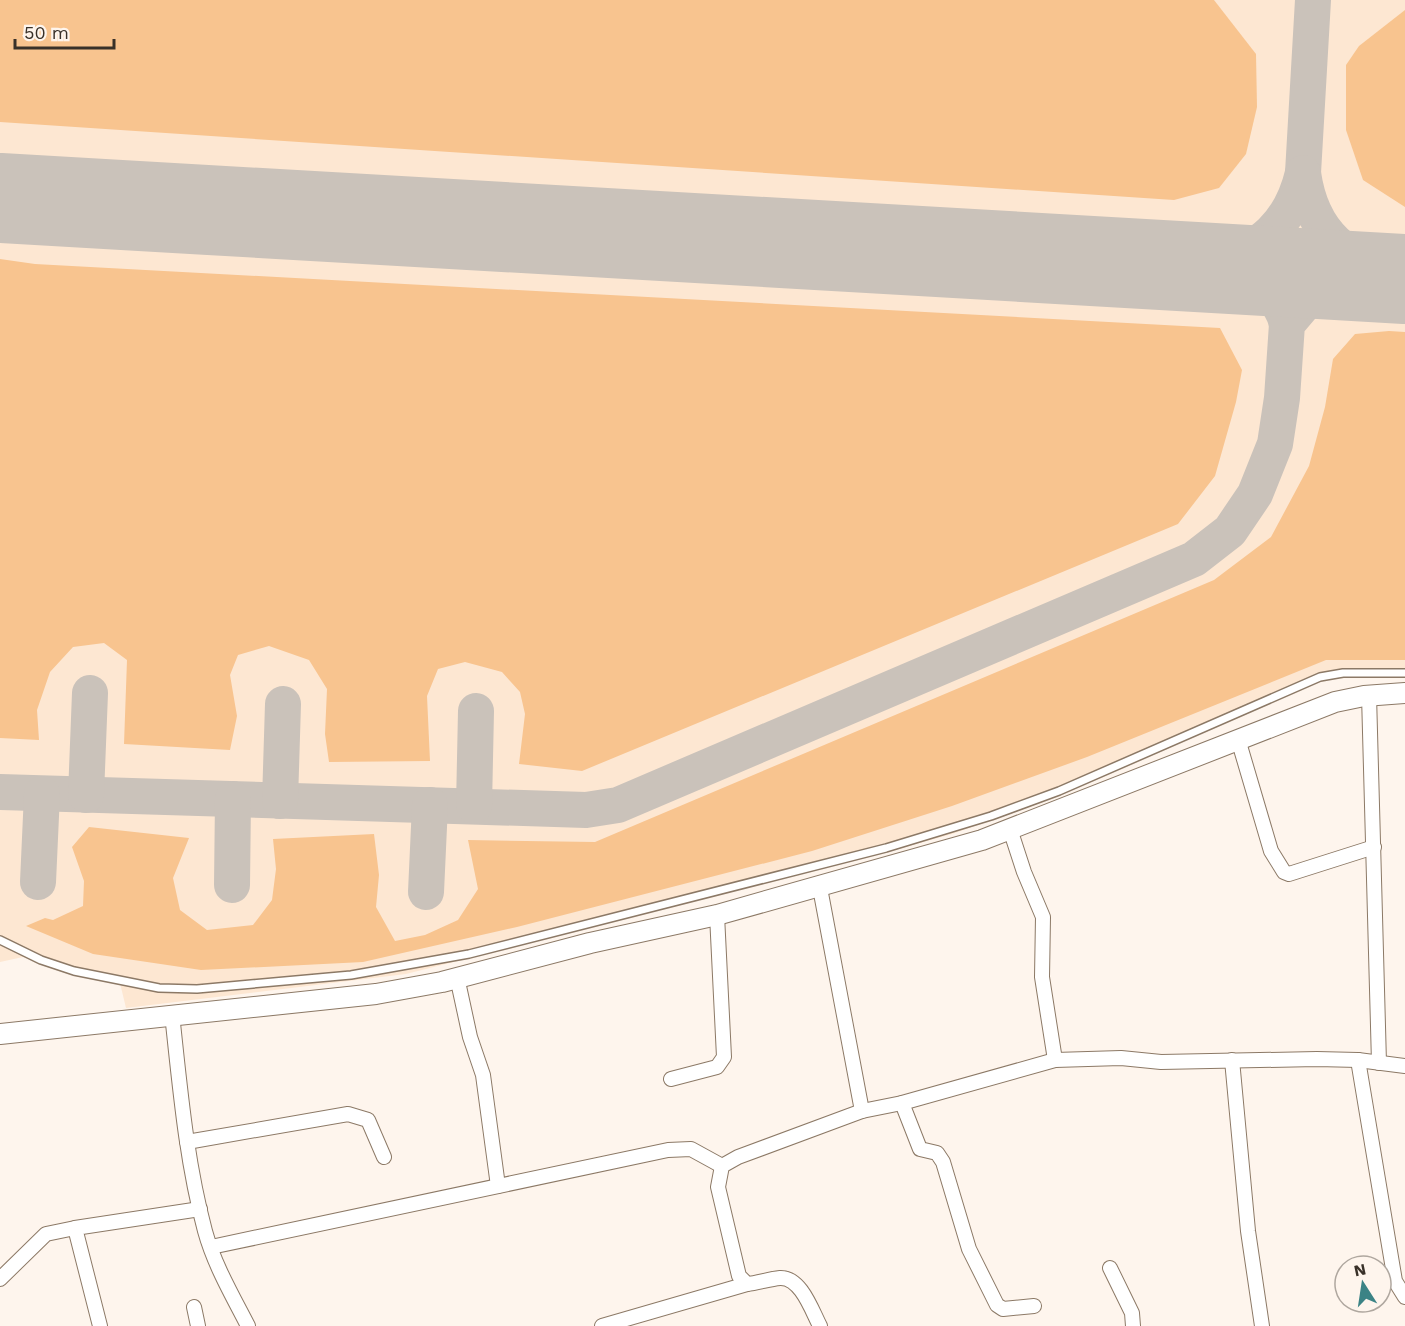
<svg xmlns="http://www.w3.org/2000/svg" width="1405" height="1326" viewBox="0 0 1405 1326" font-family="'Work Sans',sans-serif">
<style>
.built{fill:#fde7d2}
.green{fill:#f8c48f}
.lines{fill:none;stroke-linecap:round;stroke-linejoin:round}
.taxiway{stroke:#cac2ba;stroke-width:36}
.runway{stroke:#cac2ba;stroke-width:90}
.service-casing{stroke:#8c7966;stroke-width:10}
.minor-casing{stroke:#8c7966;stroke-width:16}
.secondary-casing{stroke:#8c7966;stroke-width:22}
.service{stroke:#fff;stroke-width:7}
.minor{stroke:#fff;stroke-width:14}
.secondary{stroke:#fff;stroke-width:20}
</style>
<rect width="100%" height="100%" fill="#fef5ed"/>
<path class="built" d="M 0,0 L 1405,0 L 1405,678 L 1329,677 L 1037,804 L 952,834 L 869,857 L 406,974 L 126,1008 L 120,983 L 63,972 L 23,957 L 0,962 Z"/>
<g class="green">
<path d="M 0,0 L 1214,0 L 1256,54 L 1257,107 L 1246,154 L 1219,188 L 1174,200 L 0,122 Z"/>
<path d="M 1405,10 L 1405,207 L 1363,180 L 1346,130 L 1346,65 L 1359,46 Z"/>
<path d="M 0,259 L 35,264 L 1220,328 L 1242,370 L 1236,402 L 1215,476 L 1178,524 L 582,771 L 519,764 L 525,714 L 520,692 L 502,672 L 465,662 L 438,669 L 427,696 L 430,761 L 329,762 L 325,734 L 327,689 L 309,660 L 269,646 L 238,655 L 230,675 L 237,716 L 230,750 L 124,744 L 127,660 L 104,643 L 73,647 L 50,672 L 37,710 L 39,740 L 0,738 Z"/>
<path d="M 1389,331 L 1405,332 L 1405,660 L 1326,660 L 1087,757 L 952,806 L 812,851 L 517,927 L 363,962 L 201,970 L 93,954 L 26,926 L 45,918 L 53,920 L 83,906 L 84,881 L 72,847 L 89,827 L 189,838 L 173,878 L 180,910 L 207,930 L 253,925 L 272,900 L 276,869 L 273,839 L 374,834 L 379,875 L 376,907 L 395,941 L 425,935 L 458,920 L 478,889 L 468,840 L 595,842 L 1214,580 L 1271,537 L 1309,466 L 1325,407 L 1333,359 L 1355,334 Z"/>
</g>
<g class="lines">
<g class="taxiway">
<path d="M 1303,173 L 1313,0"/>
<path d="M 1214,269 C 1261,244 1290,228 1303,173 C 1312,237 1347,259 1405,278"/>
<path d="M 1236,270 C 1261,284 1280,296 1287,324"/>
<path d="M 0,792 L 586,810 L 618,805 L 1194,559 L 1230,531 L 1255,494 L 1275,444 L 1282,398 L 1287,324 L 1315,291 L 1345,274"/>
<path d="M 86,795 L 90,693"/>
<path d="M 280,801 L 283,704"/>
<path d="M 474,806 L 476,711"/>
<path d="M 38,882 L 42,794"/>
<path d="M 232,885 L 233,799"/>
<path d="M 426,892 L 430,805"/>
</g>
<path class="runway" d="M 0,198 L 1405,279"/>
<defs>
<path id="service" d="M 0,940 L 41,960 L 74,971 L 159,988 L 197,989 L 351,975 L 469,954 L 886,848 L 991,816 L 1059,791 L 1320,677 L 1343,673 L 1405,673"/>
<g id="minor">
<path d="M 1369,695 L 1379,1063"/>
<path d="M 1238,739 L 1271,851 L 1284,872 L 1289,874 L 1374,847"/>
<path d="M 1010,829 L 1024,872 L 1043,917 L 1042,977 L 1055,1060"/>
<path d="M 820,888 L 862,1111"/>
<path d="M 457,977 L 470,1037 L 483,1075 L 498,1186"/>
<path d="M 172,1014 C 180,1087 186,1160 205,1231 C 214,1264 232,1295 248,1326"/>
<path d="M 1232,1060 L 1248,1231 L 1262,1326"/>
<path d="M 1358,1060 L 1395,1281 L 1405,1297"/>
<path d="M 671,1079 L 717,1067 L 724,1057 L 717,915"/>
<path d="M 902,1103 L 920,1149 L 937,1153 L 943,1162 L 969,1249 L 997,1305 L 1003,1309 L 1034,1306"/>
<path d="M 187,1142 L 348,1114 L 368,1120 L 384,1157"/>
<path d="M 211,1247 L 668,1150 L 691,1149 L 722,1166"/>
<path d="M 1110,1268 L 1132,1313 L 1133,1326"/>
<path d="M 0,1279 L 46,1234 L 75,1228"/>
<path d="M 194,1307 L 198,1326"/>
<path d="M 100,1326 L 75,1228 L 200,1209"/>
<path d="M 602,1326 L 747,1284"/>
<path d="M 820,1326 C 812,1311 801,1277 780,1278 C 769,1279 758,1283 747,1284 L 739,1276 L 718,1187 L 722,1166 L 738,1157 L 862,1111 L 902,1103 L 1055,1060 L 1121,1058 L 1161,1062 L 1317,1059 L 1358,1060 L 1405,1066"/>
</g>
<path id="secondary" d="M 0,1034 L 376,994 L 442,982 L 590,943 L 717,915 L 982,840 L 1335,702 L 1364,696 L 1405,693"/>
</defs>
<use href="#service" class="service-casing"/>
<use href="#minor" class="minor-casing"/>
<use href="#secondary" class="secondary-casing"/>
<use href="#service" class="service"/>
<use href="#minor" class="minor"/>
<use href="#secondary" class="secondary"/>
</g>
<g transform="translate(1363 1284) rotate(348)"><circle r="28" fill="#fef5ed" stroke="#afa79f" stroke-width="1.5"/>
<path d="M0-4.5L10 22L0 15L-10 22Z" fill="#3b8385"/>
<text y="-9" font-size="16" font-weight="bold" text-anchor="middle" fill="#393129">N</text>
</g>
<path d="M15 39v9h99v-9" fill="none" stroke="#393129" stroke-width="3"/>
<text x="24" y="39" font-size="18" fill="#393129" stroke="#fef5ed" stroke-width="4.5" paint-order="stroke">50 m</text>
</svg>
